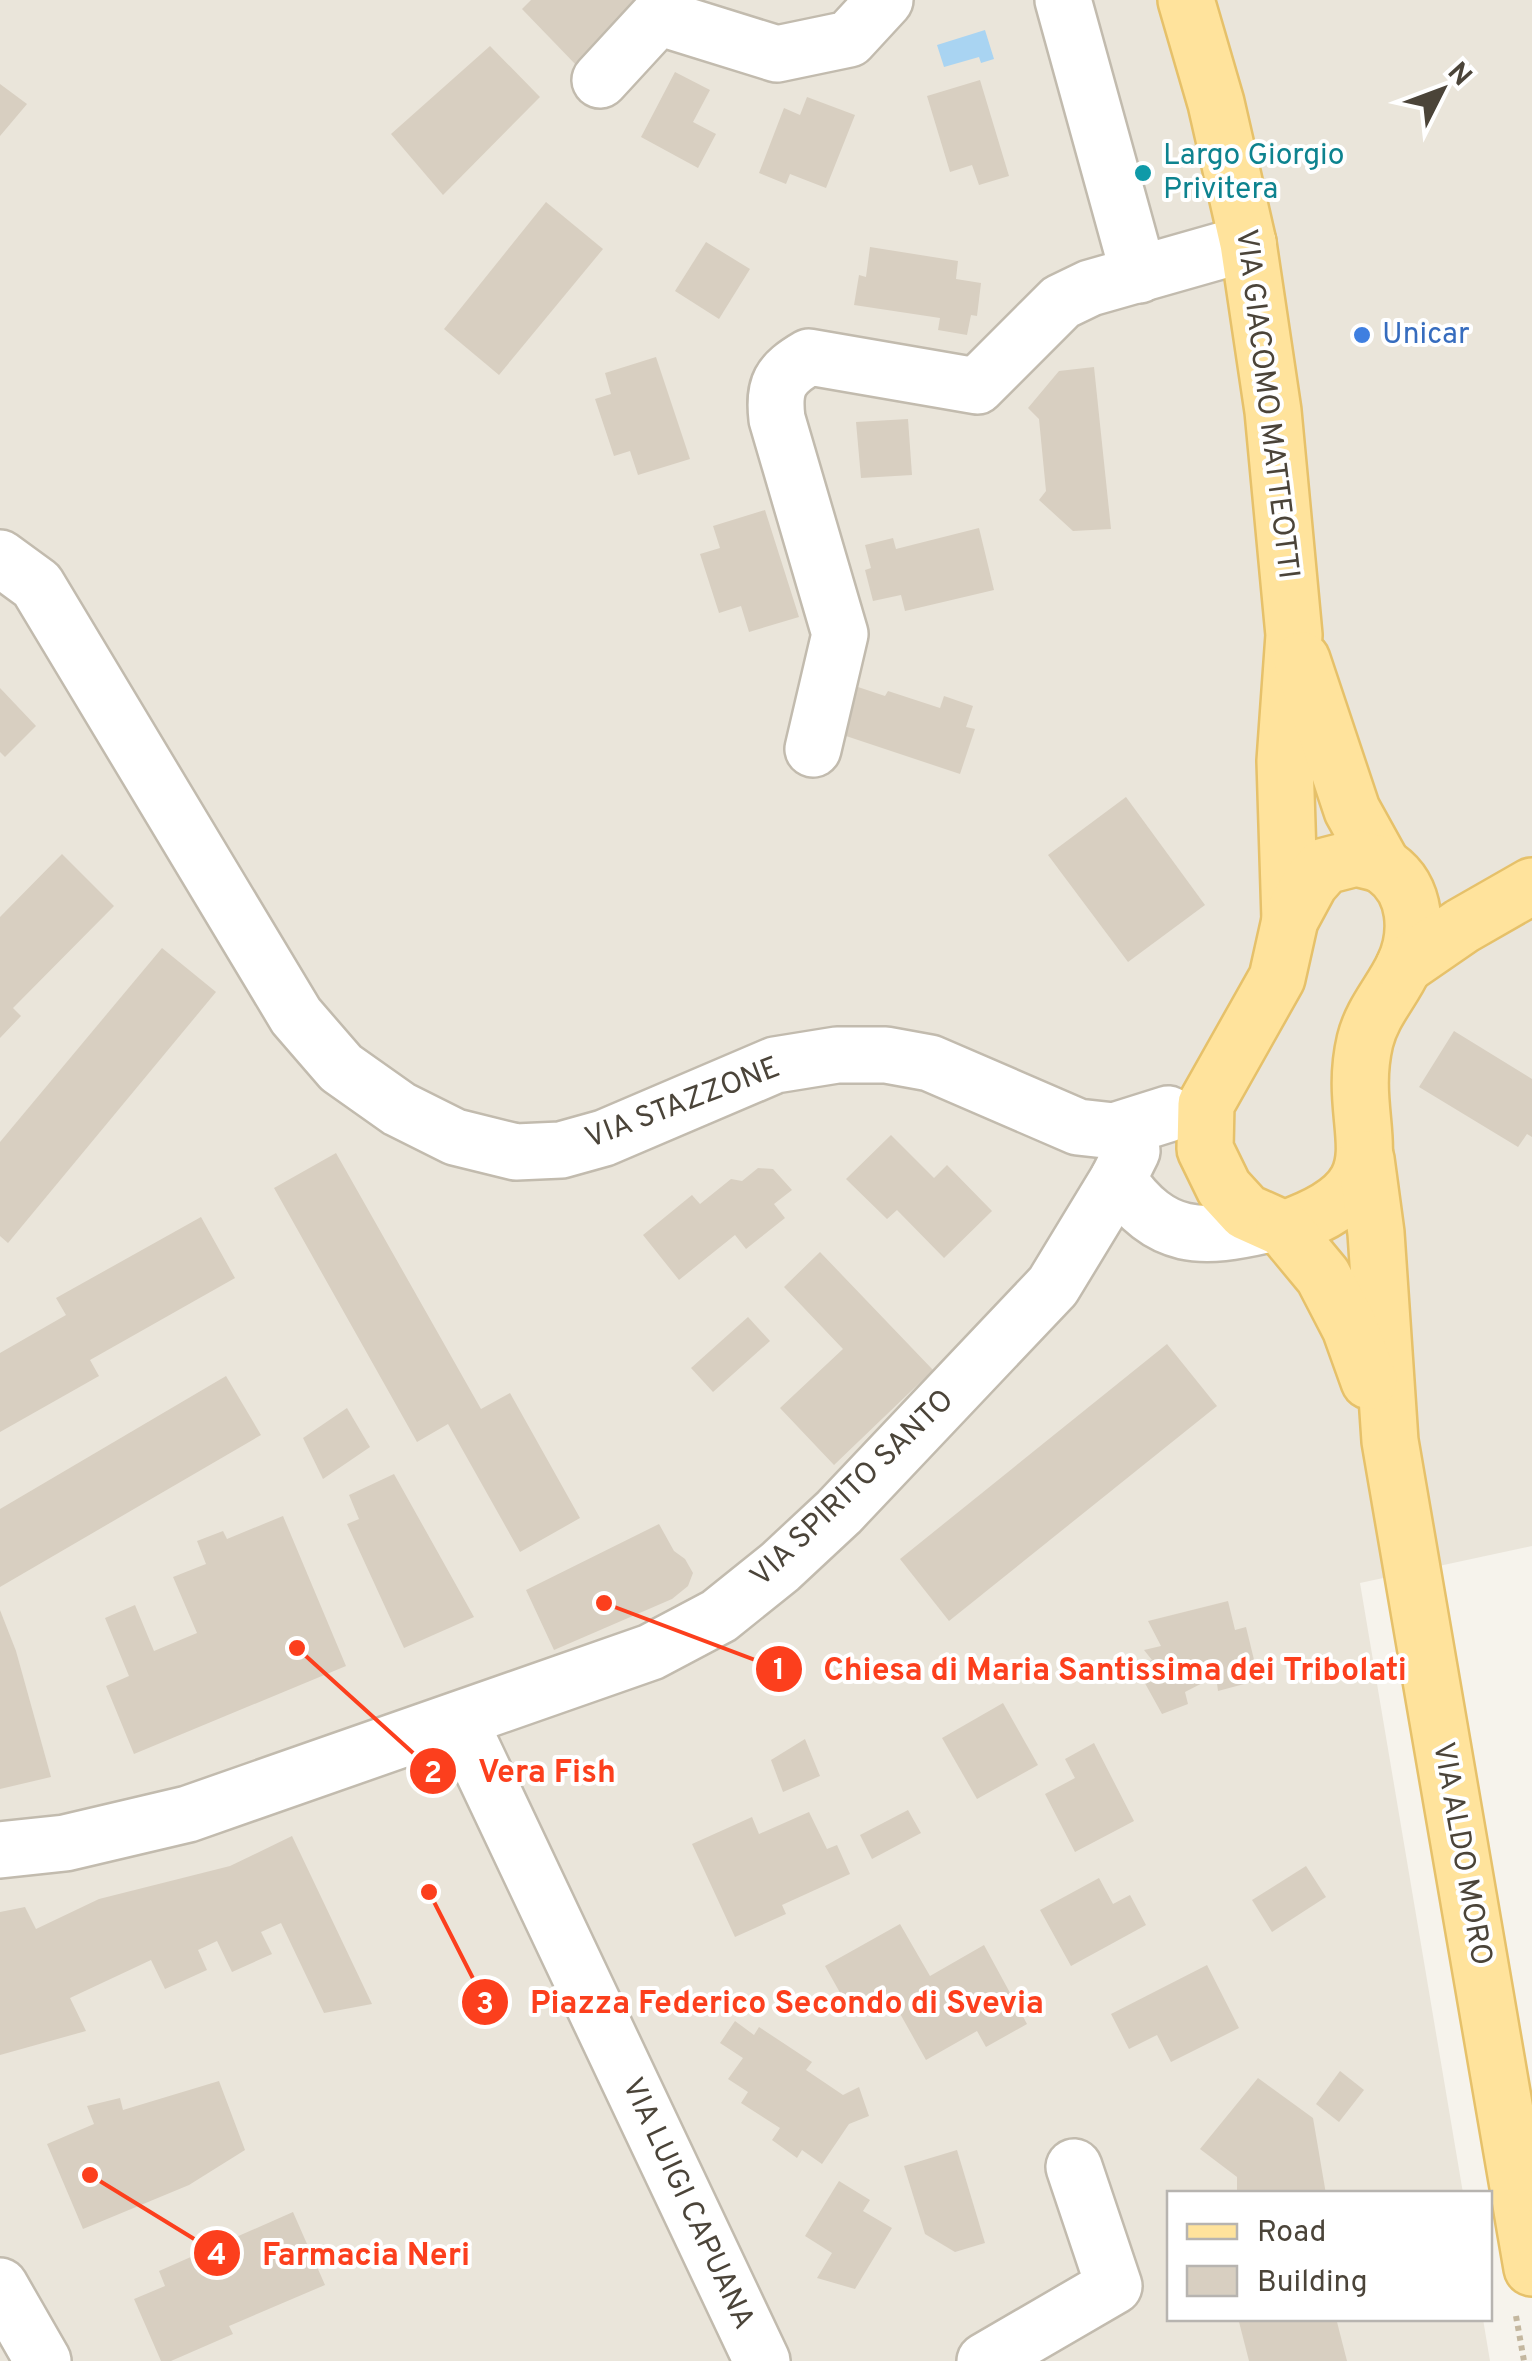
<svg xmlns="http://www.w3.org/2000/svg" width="1532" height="2361" viewBox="0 0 1532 2361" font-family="Overpass,sans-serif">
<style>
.residential{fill:#eae5da}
.water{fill:#a9d4f2}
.building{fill:#d8cfc1}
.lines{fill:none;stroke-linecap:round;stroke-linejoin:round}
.minor-casing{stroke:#c2bbae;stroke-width:60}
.major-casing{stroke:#e6c16a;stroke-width:60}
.path{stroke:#c4b79f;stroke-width:6;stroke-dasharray:5 5;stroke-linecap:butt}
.minor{stroke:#fff;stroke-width:55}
.major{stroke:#ffe39c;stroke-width:55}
.culture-dot{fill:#0f9aa8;stroke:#fff;stroke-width:4}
.shop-dot{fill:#3f7fe0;stroke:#fff;stroke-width:4}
.labels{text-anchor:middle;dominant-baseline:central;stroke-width:8;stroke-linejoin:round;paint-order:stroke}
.culture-label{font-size:30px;fill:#0d838f;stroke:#fff;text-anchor:start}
.shop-label{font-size:30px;fill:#366cbe;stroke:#fff;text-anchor:start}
.street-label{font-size:30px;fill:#4b4439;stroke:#fff}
.leader{fill:none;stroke:#fc3f1d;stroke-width:4}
.callout-dot{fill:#fc3f1d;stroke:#fff;stroke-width:4}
.mark-label{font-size:30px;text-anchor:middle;font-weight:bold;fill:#fff}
.callout-label{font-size:32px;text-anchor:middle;font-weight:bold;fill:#fc3f1d;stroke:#fff;stroke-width:8;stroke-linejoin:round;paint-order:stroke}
</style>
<rect width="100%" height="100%" fill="#f6f3ec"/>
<path class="residential" d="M 0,0 L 1532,0 L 1532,1546 L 1360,1583 L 1463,2193 L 1170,2194 L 1170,2318 L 1483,2319 L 1490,2361 L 0,2361 Z"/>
<path class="water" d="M 985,30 L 994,59 L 981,63 L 979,57 L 944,67 L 937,45 Z"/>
<g class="building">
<path d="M 531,0 L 634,0 L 578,67 L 522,9 Z"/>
<path d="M 490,46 L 540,97 L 443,195 L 391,134 Z"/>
<path d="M 675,72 L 710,90 L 693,122 L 716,134 L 698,168 L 641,137 Z"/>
<path d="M 980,80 L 1009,176 L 979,185 L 972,165 L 950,172 L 927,96 Z"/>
<path d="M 0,84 L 27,104 L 0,136 Z"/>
<path d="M 807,97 L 855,115 L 826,188 L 790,174 L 786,184 L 759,173 L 784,108 L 800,115 Z"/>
<path d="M 546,202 L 603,249 L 499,375 L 444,329 Z"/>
<path d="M 706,242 L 750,269 L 719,319 L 675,291 Z"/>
<path d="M 870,247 L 958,261 L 956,279 L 981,283 L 977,316 L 971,315 L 967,335 L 938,330 L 940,318 L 854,305 L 859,275 L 866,277 Z"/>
<path d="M 656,357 L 690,459 L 638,475 L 630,451 L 614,456 L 595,399 L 611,394 L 605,373 Z"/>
<path d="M 1094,367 L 1111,529 L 1073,531 L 1039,500 L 1046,491 L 1039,419 L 1028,408 L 1059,371 Z"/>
<path d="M 908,419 L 912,475 L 861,478 L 856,422 Z"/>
<path d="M 765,510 L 799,617 L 749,632 L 741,606 L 719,613 L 700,554 L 720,548 L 713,526 Z"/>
<path d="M 979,528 L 994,590 L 905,611 L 901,595 L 873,601 L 865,570 L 871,568 L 865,545 L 893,538 L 896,549 Z"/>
<path d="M 858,687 L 885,696 L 888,691 L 940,708 L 944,696 L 973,706 L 966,727 L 975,729 L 960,774 L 843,735 Z"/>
<path d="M 0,688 L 36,726 L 5,757 L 0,752 Z"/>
<path d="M 1126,797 L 1205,905 L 1128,962 L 1048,855 Z"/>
<path d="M 62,854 L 114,906 L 13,1008 L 21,1016 L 0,1038 L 0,917 Z"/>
<path d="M 162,948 L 216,992 L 8,1243 L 0,1236 L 0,1142 Z"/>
<path d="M 1454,1031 L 1532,1079 L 1532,1137 L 1527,1134 L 1518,1147 L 1419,1087 Z"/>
<path d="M 891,1135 L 934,1178 L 947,1165 L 992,1211 L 944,1258 L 897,1210 L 887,1219 L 846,1179 Z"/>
<path d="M 336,1153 L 481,1409 L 510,1393 L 580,1518 L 520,1552 L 448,1424 L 417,1442 L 274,1188 Z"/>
<path d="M 758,1168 L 773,1169 L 792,1190 L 774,1204 L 785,1218 L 746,1249 L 735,1235 L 679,1280 L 643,1235 L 692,1195 L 700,1204 L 731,1179 L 742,1181 Z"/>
<path d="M 201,1217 L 235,1278 L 90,1360 L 99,1376 L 0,1432 L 0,1353 L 66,1315 L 56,1298 Z"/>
<path d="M 820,1252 L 933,1370 L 834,1465 L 780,1408 L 843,1349 L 784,1287 Z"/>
<path d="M 748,1317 L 770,1341 L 713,1392 L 691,1368 Z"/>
<path d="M 1167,1344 L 1217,1406 L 949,1621 L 900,1559 Z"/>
<path d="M 226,1376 L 261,1435 L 0,1587 L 0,1509 Z"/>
<path d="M 347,1408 L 370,1447 L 323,1479 L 303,1438 Z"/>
<path d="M 394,1474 L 474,1617 L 404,1648 L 347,1524 L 359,1519 L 349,1495 Z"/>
<path d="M 283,1516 L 346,1666 L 134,1754 L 106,1686 L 129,1676 L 105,1618 L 135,1605 L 154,1651 L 197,1633 L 173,1577 L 206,1564 L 197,1541 L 223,1531 L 227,1539 Z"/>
<path d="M 659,1524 L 674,1551 L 685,1559 L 693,1573 L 688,1586 L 672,1599 L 554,1650 L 526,1590 Z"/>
<path d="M 1228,1601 L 1235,1630 L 1246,1627 L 1259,1680 L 1218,1691 L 1216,1676 L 1185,1692 L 1188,1704 L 1162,1714 L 1136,1667 L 1152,1660 L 1144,1650 L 1161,1646 L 1148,1621 Z"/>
<path d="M 0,1610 L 16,1651 L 51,1777 L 0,1789 Z"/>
<path d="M 1003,1703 L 1038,1765 L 977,1799 L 942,1738 Z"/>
<path d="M 805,1739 L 820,1776 L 783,1792 L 771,1760 Z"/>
<path d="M 1094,1743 L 1134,1821 L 1075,1852 L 1045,1794 L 1075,1778 L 1065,1759 Z"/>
<path d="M 908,1810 L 921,1833 L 872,1859 L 860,1835 Z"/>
<path d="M 809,1812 L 827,1849 L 837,1845 L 850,1874 L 782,1905 L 786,1914 L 735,1937 L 692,1844 L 752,1817 L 759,1834 Z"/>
<path d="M 292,1836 L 372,2004 L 324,2013 L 281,1923 L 261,1932 L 272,1954 L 232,1972 L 217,1941 L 198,1950 L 207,1970 L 165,1989 L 151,1960 L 70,1998 L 86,2031 L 0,2055 L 0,1912 L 25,1907 L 36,1929 L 99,1899 L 230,1866 Z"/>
<path d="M 1306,1866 L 1326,1897 L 1272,1932 L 1252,1900 Z"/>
<path d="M 1099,1878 L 1113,1904 L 1130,1895 L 1146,1925 L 1071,1966 L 1040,1910 Z"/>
<path d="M 900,1924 L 930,1976 L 984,1945 L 1027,2024 L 986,2047 L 977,2031 L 926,2060 L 889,1994 L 852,2014 L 825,1966 Z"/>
<path d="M 1207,1965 L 1239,2028 L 1171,2062 L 1157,2035 L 1129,2049 L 1111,2014 Z"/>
<path d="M 735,2021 L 754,2035 L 759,2027 L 812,2062 L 806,2070 L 843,2095 L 859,2087 L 869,2116 L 849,2124 L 822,2164 L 802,2150 L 797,2158 L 772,2140 L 780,2128 L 741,2103 L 748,2092 L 728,2079 L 743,2058 L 720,2043 Z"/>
<path d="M 1340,2071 L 1364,2090 L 1339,2122 L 1316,2104 Z"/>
<path d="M 1258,2078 L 1313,2118 L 1326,2194 L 1237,2194 L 1237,2177 L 1200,2149 Z"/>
<path d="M 219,2081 L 245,2150 L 189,2185 L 83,2229 L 47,2144 L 94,2124 L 87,2106 L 120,2098 L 123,2110 Z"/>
<path d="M 957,2150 L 985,2243 L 955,2252 L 925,2234 L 904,2166 Z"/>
<path d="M 839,2181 L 870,2200 L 863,2211 L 892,2228 L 855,2289 L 817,2278 L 832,2253 L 805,2236 Z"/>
<path d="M 293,2212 L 325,2285 L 229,2326 L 233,2334 L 171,2361 L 161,2361 L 134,2299 L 165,2286 L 159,2271 Z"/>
<path d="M 1238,2318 L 1336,2318 L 1347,2361 L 1249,2361 Z"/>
</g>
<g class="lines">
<defs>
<g id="minor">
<path d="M 1063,0 L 1139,275"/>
<path d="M 600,80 L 658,17 L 777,54 L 849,39 L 885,0"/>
<path d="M 0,558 L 37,585 L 296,1016 L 341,1068 L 399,1109 L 455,1137 L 516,1152 L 561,1150 L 604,1138 L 775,1065 L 837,1055 L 886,1055 L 930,1063 L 1078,1127 L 1114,1131 L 1168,1114"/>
<path d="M 813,749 L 840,634 L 777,419 C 773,385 780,374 809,357 L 977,386 L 1061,302 L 1090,288 L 1248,243"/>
<path d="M 1132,1151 L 1118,1179 C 1161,1242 1201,1240 1270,1224"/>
<path d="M 459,1720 L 762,2361"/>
<path d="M 0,1850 L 65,1843 L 188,1814 L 651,1652 L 719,1616 L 780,1567 L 839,1512 L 1053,1286 L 1118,1179"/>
<path d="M 0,2286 L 43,2361"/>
<path d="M 985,2361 L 1114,2286 L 1074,2167"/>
</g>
<g id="major">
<path d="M 1186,0 L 1216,103 L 1248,243 L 1273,411 L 1294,635 L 1285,761 L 1290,920"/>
<path d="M 1302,660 L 1352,810 L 1383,866"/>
<path d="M 1356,858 C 1366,861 1378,862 1386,868 C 1417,890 1419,934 1404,966 C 1392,992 1372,1012 1365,1041 C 1343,1134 1412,1184 1284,1229 L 1246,1212 L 1224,1188 L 1205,1149 L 1206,1104 L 1277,978 L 1290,920 L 1310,883 L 1325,866 Z"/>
<path d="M 1404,966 L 1462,926 L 1532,886"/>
<path d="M 1366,1159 L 1376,1233 L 1390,1441 L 1532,2268"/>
<path d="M 1284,1229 L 1323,1276 L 1350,1328 L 1369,1381"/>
</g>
</defs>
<use href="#minor" class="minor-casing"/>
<use href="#major" class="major-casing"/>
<path class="path" d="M 1516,2316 L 1524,2361"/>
<use href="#minor" class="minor"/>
<use href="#major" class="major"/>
</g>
<circle class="culture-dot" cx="1143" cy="173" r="10"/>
<circle class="shop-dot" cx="1362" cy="335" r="10"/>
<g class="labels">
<g class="culture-label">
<text x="1163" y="156">Largo Giorgio<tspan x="1163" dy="34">Privitera</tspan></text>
</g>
<g class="shop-label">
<text x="1382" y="335">Unicar</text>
</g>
<g class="street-label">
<text transform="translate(1266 404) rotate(83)">VIA GIACOMO MATTEOTTI</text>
<text transform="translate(683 1104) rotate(-21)">VIA STAZZONE</text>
<text transform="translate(853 1489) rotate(-44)">VIA SPIRITO SANTO</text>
<text transform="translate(1461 1854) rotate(80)">VIA ALDO MORO</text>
<text transform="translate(687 2204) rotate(65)">VIA LUIGI CAPUANA</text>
</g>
</g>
<path class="leader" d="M604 1603L779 1669M297 1648L433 1771M429 1892L485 2002M90 2175L217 2253"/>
<g class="callout-dot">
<circle cx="604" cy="1603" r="10"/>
<circle cx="297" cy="1648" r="10"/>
<circle cx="429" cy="1892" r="10"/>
<circle cx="90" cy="2175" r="10"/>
<circle cx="779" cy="1669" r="25"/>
<circle cx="433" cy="1771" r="25"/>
<circle cx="485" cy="2002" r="25"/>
<circle cx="217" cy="2253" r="25"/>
</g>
<g class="mark-label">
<text x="779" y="1679">1</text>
<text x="433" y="1782">2</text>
<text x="485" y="2013">3</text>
<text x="217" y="2264">4</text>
</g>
<g class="callout-label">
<text x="1115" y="1680">Chiesa di Maria Santissima dei Tribolati</text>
<text x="547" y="1782">Vera Fish</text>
<text x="787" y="2013">Piazza Federico Secondo di Svevia</text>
<text x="366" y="2265">Farmacia Neri</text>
</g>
<rect x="1167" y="2191" width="325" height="130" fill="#ffffff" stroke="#b7b4b0" stroke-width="2.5"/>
<rect x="1187" y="2224" width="50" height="15" fill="#ffe39c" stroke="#b7b4b0" stroke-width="2.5"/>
<text x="1257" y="2241" font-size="30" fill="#4b4439">Road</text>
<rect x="1187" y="2266" width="50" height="30" fill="#d8cfc1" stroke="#b7b4b0" stroke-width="2.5"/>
<text x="1257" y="2291" font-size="30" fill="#4b4439">Building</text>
<g transform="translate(1442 90) rotate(48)" stroke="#ffffff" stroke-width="8" paint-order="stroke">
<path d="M0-8L18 38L0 25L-18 38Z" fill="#4b4439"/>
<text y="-15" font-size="28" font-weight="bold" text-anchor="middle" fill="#4b4439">N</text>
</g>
</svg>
